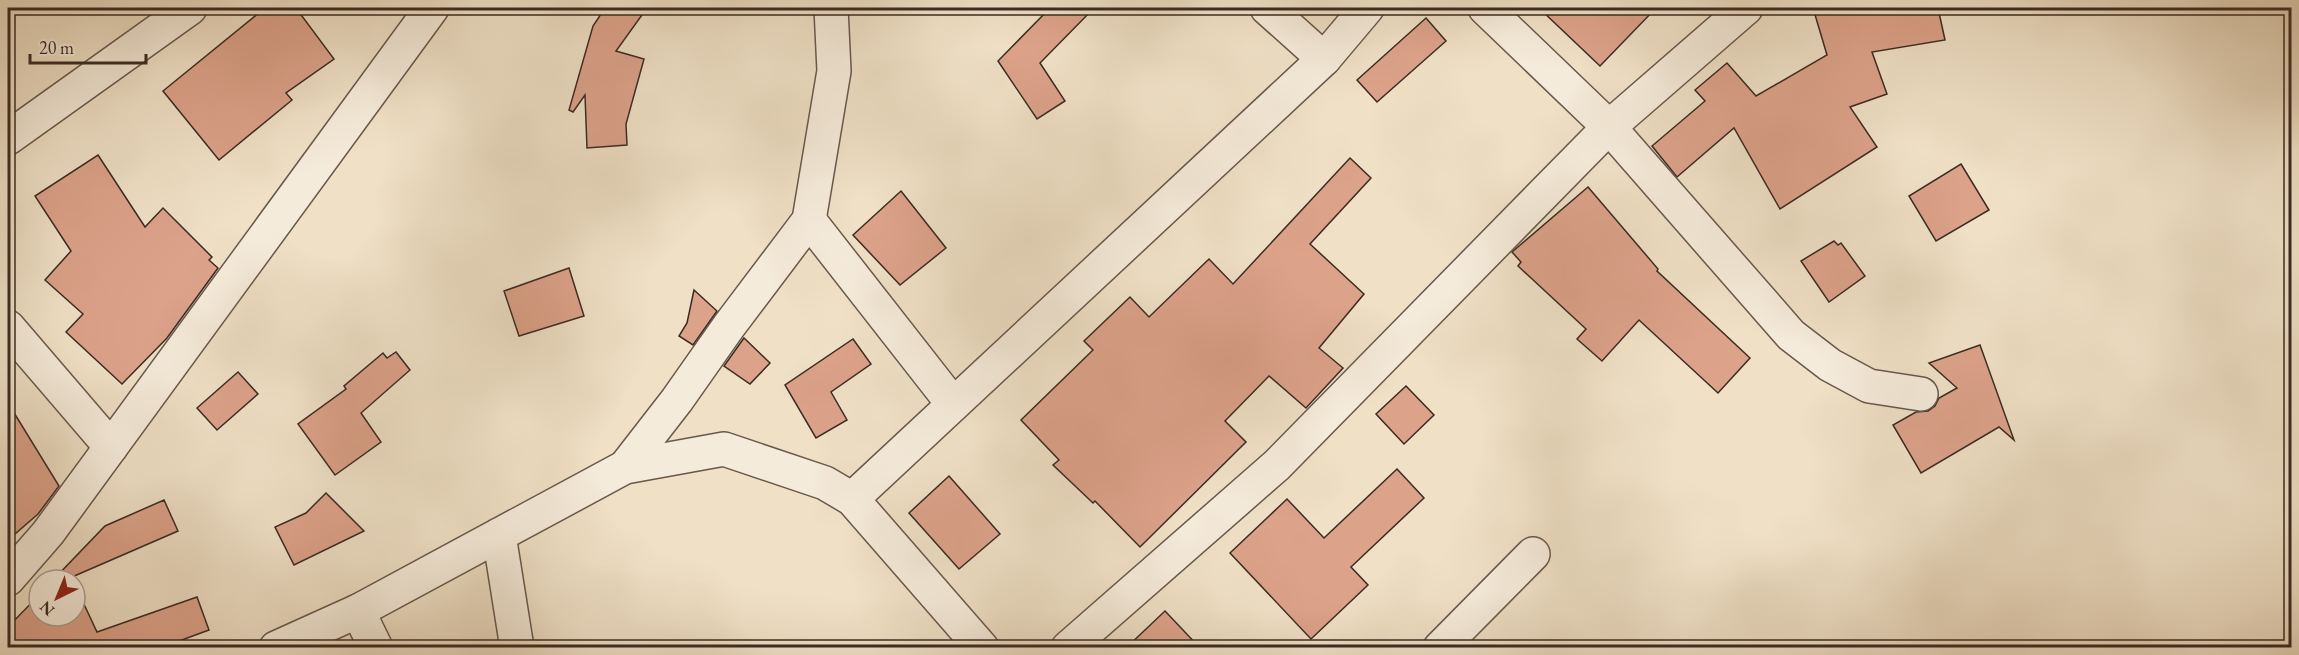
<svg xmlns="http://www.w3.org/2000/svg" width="2299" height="655" viewBox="0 0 2299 655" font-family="'EB Garamond',serif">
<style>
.building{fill:#dca28a;stroke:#3b2b23;stroke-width:1.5}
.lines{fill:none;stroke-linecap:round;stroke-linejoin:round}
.street-casing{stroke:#68584c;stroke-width:36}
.street{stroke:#f5ebda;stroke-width:33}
</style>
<rect width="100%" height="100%" fill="#efe0c6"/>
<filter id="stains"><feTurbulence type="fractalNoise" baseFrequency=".00333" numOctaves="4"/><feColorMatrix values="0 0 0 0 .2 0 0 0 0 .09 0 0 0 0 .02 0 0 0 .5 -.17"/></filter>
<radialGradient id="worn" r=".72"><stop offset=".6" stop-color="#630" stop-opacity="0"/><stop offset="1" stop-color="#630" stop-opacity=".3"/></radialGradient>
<g class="building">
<path d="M 265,8 L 296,8 L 334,59 L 286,93 L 292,100 L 219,160 L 163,91 Z"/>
<path d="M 605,8 L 647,8 L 616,51 L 644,59 L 626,124 L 627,145 L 587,148 L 585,95 L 573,112 L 569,110 L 593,26 Z"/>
<path d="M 1050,8 L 1094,8 L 1040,63 L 1065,101 L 1037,119 L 998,61 Z"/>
<path d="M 1539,8 L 1656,8 L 1600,66 Z"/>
<path d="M 1813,8 L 1938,8 L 1945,40 L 1872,52 L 1887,94 L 1850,107 L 1877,147 L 1780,209 L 1734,128 L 1677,177 L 1652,146 L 1705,101 L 1695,90 L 1727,63 L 1756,96 L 1827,55 Z"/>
<path d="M 1426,18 L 1446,41 L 1377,102 L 1357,80 Z"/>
<path d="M 98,155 L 145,227 L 163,208 L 212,257 L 209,260 L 218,268 L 167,338 L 122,384 L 66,332 L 83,314 L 45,280 L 71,251 L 35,196 Z"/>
<path d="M 1350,158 L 1371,178 L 1310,244 L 1364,294 L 1319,348 L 1343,368 L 1306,408 L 1269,376 L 1225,421 L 1246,442 L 1140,547 L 1095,501 L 1093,503 L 1053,465 L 1059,460 L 1021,420 L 1093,350 L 1084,341 L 1130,297 L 1149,317 L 1209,259 L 1233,284 Z"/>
<path d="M 1961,164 L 1989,210 L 1936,241 L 1909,196 Z"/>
<path d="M 1588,187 L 1658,269 L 1657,271 L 1750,358 L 1718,393 L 1639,320 L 1602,361 L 1577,339 L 1586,329 L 1518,266 L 1521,262 L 1512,252 Z"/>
<path d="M 901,191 L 946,248 L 900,285 L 853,235 Z"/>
<path d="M 1834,241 L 1838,245 L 1841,243 L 1865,276 L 1829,302 L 1801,261 Z"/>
<path d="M 569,268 L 584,316 L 519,336 L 504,291 Z"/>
<path d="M 694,290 L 717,311 L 693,345 L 679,336 L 687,323 Z"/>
<path d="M 744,338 L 770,363 L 750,384 L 724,366 Z"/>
<path d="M 853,339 L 871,364 L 831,392 L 847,420 L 816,438 L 785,385 Z"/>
<path d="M 1980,345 L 2014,440 L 1999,427 L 1921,473 L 1893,425 L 1916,412 L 1928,411 L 1935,406 L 1939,398 L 1957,388 L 1929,363 Z"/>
<path d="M 396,352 L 410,370 L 361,413 L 381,442 L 335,475 L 298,424 L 346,389 L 344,386 L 383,353 L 387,358 Z"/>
<path d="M 238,372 L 258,394 L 217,430 L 197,408 Z"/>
<path d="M 1406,386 L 1434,415 L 1404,444 L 1376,414 Z"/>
<path d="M 8,403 L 59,486 L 38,514 L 8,540 Z"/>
<path d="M 1397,469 L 1424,498 L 1351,567 L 1368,585 L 1311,639 L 1230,553 L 1287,499 L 1324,538 Z"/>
<path d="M 949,476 L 1000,534 L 959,569 L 909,513 Z"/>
<path d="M 326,493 L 364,531 L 294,565 L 275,527 L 306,513 Z"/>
<path d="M 164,500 L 178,531 L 72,577 L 73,580 L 53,580 L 105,526 Z"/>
<path d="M 75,585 L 97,632 L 197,597 L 209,630 L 160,648 L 8,648 L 8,627 L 39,595 L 39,616 L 75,616 Z"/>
<path d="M 1165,611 L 1200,648 L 1126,648 Z"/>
</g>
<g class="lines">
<defs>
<g id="street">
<path d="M 1267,8 L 1324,59"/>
<path d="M 1485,8 L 1609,127 L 1791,335 L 1830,365 L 1869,386 L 1921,394"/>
<path d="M 8,138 L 190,8"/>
<path d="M 809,220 L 953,404"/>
<path d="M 8,327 L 111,447"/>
<path d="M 625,467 L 677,400 L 729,326 L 809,220 L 834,71 L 831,8"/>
<path d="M 852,499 L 1324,59 L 1367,8"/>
<path d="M 499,535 L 517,648"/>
<path d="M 8,579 L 48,533 L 432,8"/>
<path d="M 358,611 L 376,648"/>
<path d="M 276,648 L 358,611 L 625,467 L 724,449 L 825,483 L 852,499 L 982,648"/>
<path d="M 1068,648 L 1277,465 L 1609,127 L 1746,8"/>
<path d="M 1440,648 L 1533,554"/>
</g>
</defs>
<use href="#street" class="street-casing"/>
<use href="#street" class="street"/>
</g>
<rect width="2299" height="655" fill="none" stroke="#efe0c6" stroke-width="30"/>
<rect x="9" y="9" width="2281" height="637" fill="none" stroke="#3b2b23" stroke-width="3"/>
<rect x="15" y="15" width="2269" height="625" fill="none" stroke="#3b2b23" stroke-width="1.5"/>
<g transform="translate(57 598) rotate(223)"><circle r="28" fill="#f5ebda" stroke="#ab9e91" stroke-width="1.5"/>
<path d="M0-4.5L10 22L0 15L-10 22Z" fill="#8f2418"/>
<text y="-9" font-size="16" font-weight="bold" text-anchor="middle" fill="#3b2b23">N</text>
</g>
<path d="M30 54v9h116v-9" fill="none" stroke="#3b2b23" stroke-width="3"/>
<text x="39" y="54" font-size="18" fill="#3b2b23" stroke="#f5ebda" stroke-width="4.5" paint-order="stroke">20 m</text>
<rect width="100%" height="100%" filter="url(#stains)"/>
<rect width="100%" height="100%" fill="url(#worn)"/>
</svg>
